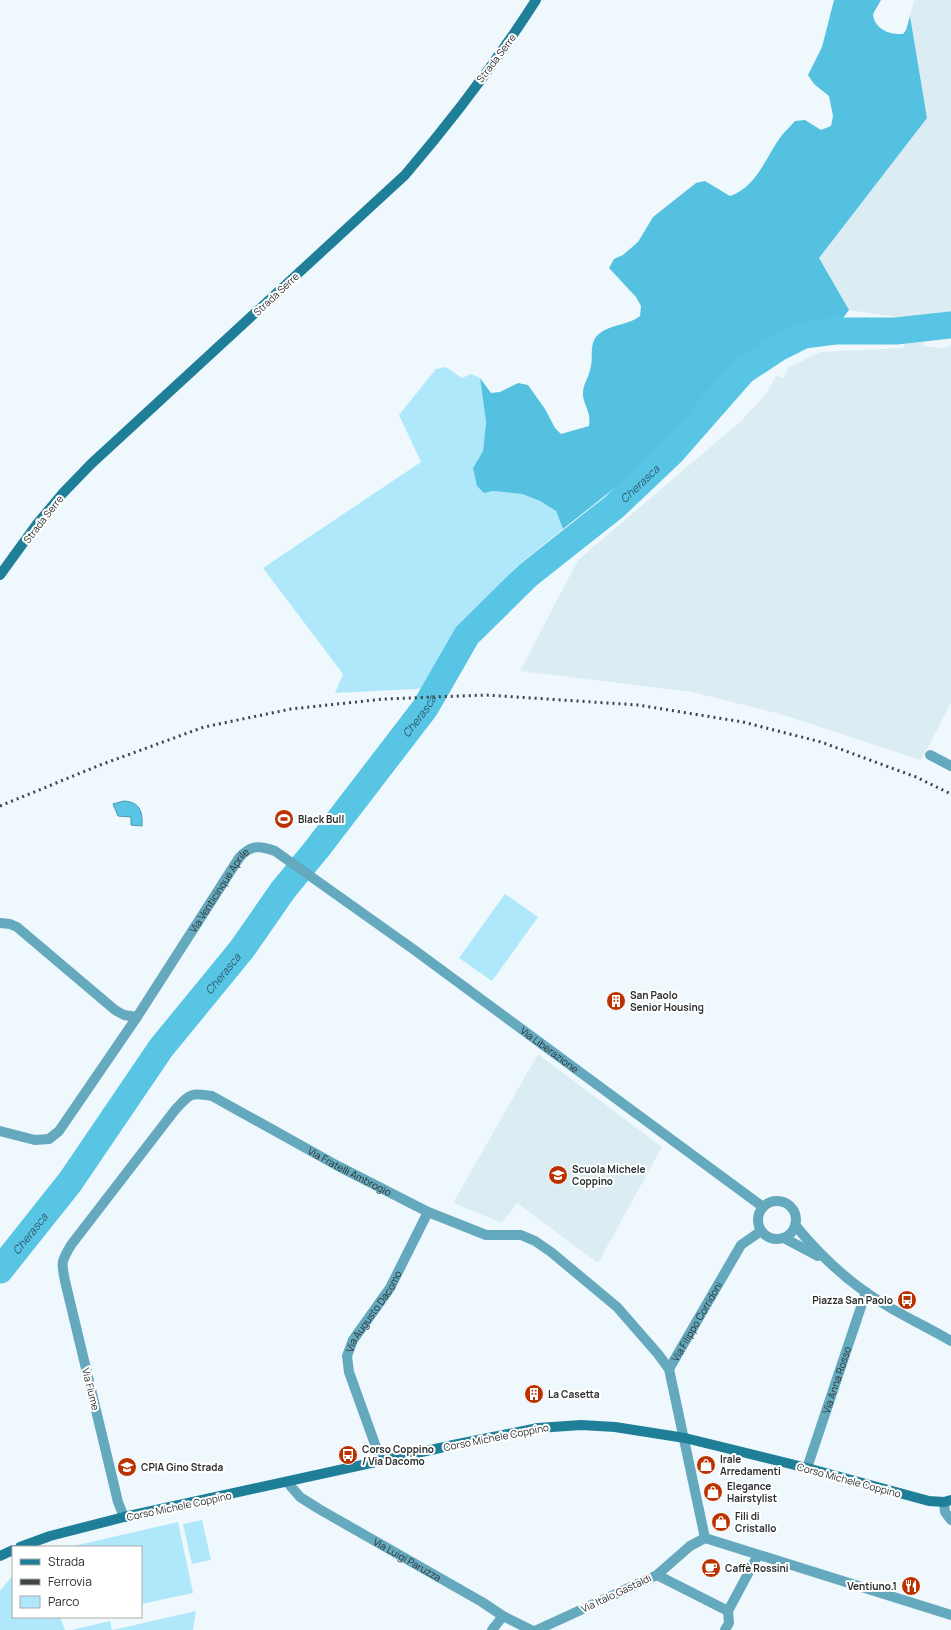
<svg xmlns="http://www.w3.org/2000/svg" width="951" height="1630" viewBox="0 0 951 1630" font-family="Manrope,sans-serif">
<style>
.built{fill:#dbedf3}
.green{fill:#afe8fb}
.forest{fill:#54c1e1}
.water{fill:#58c5e5;stroke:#4b98af}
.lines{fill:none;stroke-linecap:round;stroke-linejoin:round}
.river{stroke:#58c5e5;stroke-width:27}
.pedestrian{stroke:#65a9be;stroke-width:10}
.minor{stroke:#65a9be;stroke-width:10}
.secondary{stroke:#207f98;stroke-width:10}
.rail{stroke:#404546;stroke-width:3;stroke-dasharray:2 4;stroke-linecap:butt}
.labels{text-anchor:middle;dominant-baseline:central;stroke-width:4;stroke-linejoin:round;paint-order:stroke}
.street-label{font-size:10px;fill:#2c3031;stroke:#fff}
.poi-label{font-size:10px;font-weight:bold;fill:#2c3031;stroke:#fff;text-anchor:start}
.water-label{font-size:11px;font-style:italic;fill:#2c5a68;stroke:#fff}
</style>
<rect width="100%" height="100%" fill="#eff8fc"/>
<g class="built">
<path d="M 914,0 L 951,0 L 951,318 L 924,319 L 923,346 L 942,348 L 951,345 L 951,703 L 921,760 L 780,714 L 692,692 L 520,671 L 578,560 L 742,420 L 767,393 L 776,375 L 783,378 L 788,368 L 820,352 L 904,348 L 903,318 L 849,310 L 818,258 L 927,118 L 910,16 Z"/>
<path d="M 538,1054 L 662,1147 L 598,1263 L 517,1203 L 502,1223 L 453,1203 Z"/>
</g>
<g class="green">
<path d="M 446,367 L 462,378 L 471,374 L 480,378 L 486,422 L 483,451 L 473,468 L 484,493 L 493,491 L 522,494 L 540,501 L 556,511 L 563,529 L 517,566 L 492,596 L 426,687 L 416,689 L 335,693 L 343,674 L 263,568 L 421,462 L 399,415 L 436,369 Z"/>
<path d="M 505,894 L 538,917 L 492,981 L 459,958 Z"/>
<path d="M 202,1520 L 211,1560 L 192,1564 L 183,1524 Z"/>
<path d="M 178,1522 L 193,1593 L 141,1604 L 141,1547 L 69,1547 Z"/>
<path d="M 13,1575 L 13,1617 L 60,1617 L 65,1630 L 0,1630 L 0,1591 Z"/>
<path d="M 196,1611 L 193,1630 L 113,1630 Z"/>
<path d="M 110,1621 L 112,1630 L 72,1630 Z"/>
</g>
<path class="forest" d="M 834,0 L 881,0 L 873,14 C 874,29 890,35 903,34 L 906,30 L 910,16 L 927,118 L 819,258 L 849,310 L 837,326 L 810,329 L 778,343 L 752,359 L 730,376 L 684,430 L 660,452 L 563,529 L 556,511 L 540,501 L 522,494 L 493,491 L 484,493 L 477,486 L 473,468 L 483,451 L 486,422 L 480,378 L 491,393 L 500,392 L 518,383 L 528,385 L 545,409 L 555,428 L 561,434 L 589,426 C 591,412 585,408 583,396 C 582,386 588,379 590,370 C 595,356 586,341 603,331 C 615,324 628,325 640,316 L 641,306 L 636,297 L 609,268 L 614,259 L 623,255 L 638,242 L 653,217 L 696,183 L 705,181 L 730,196 C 757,187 766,156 782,135 C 786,130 791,126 795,121 L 805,120 L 821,130 L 831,126 L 833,116 L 829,96 L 814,84 L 808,75 L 822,47 Z"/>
<path class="water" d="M 124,801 C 140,802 143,812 142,826 L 131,825 L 131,817 L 118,816 L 113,804 Z"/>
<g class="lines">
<path class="river" id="s1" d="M 0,1270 L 70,1182 L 161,1048 L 242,949 L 283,890 L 316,850 L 425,708 L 467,635 L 528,575 L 614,507 L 671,453 L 743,371 L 778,348 L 804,335 L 835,331 L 896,331 L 951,325"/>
<path class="pedestrian" d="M 725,1630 L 729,1623 L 728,1611"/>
<g class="minor">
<path d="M 930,755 L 951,766"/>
<path d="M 0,923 L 10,924 L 17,927 L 115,1010 L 124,1015 L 137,1017"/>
<path id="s2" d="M 0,1131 L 35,1140 L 49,1139 L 59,1131 L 137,1017 L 239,858 C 250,845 259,845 275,851 L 413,949 L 763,1207"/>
<circle cx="777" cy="1220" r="19"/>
<path d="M 795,1225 C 821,1257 854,1287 889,1307 C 909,1319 931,1329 951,1341"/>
<path d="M 784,1238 L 818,1256"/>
<path id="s3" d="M 669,1369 L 741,1245 L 761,1231"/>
<path id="s4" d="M 381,1461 L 349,1372 L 347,1356 L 353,1340 L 390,1288 L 428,1212"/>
<path id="s5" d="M 807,1468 L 866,1292"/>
<path id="s6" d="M 287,1482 L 300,1497 L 319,1509 L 482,1602 L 503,1616 L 531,1630"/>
<path d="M 944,1502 L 945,1512 L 951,1520"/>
<path id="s7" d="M 124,1517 L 118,1502 L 65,1281 C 61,1262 61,1262 71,1245 L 175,1110 C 190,1094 190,1092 212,1096 L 338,1166 L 428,1212 L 486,1235 L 521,1235 L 535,1241 L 551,1252 L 617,1307 L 658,1354 L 669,1369 L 705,1538 L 690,1546 L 657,1575 L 537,1630"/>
<path d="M 705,1538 L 951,1615"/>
<path d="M 657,1575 L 728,1611 L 758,1555"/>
<path d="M 492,1630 L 503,1616"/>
</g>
<g class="secondary">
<path d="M 0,575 L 37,524 L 63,493 L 91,464 L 405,175 C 452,120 497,61 536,0"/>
<path d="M 20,1547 L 50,1536 L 124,1517 L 458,1444 L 538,1428 L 581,1425 L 615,1427 L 685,1438 L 807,1468 L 929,1501 L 944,1502 L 951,1500"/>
<path d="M 0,1556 L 13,1550"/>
</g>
<path class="rail" d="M 0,806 L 100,765 L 204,727 L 291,709 L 384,699 L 486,695 L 638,705 L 743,722 L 821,742 L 916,777 L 951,794"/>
</g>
<defs>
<symbol id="stadium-disc" viewBox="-11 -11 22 22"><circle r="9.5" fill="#bb3200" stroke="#fff"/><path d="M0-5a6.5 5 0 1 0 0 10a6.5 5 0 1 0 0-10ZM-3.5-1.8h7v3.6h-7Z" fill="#fff"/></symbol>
<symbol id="building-disc" viewBox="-11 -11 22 22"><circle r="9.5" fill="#bb3200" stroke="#fff"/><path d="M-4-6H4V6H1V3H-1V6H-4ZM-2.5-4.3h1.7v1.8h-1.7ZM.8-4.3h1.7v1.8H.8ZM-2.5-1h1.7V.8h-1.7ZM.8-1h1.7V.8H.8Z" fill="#fff"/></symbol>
<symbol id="school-disc" viewBox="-11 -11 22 22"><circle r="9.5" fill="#bb3200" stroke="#fff"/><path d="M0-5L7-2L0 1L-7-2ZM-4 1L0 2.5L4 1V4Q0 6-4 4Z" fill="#fff"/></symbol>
<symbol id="bus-disc" viewBox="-11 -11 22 22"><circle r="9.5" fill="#bb3200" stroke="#fff"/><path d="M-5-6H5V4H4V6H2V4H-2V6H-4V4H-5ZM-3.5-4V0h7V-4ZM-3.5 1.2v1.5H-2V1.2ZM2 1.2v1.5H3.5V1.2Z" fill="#fff"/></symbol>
<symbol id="shop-disc" viewBox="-11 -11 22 22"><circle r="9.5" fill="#bb3200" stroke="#fff"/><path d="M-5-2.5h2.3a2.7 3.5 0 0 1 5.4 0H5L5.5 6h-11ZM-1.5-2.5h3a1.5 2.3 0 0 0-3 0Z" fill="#fff"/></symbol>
<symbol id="cafe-disc" viewBox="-11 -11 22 22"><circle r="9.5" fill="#bb3200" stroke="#fff"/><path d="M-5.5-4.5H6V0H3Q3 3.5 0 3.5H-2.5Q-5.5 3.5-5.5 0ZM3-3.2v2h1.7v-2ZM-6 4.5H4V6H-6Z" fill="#fff"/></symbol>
<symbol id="restaurant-disc" viewBox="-11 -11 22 22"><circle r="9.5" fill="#bb3200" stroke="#fff"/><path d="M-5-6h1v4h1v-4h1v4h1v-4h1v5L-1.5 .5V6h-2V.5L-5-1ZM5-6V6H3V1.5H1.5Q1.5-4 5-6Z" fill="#fff"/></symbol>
</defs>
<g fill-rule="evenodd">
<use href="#stadium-disc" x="273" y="808" width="22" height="22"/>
<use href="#building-disc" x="605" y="990" width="22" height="22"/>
<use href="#school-disc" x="547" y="1164" width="22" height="22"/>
<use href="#bus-disc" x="896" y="1289" width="22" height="22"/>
<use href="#building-disc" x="523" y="1383" width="22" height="22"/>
<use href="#bus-disc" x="337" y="1444" width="22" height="22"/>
<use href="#shop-disc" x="695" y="1454" width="22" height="22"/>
<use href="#school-disc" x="116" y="1456" width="22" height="22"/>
<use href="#shop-disc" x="702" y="1481" width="22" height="22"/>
<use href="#shop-disc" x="710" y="1511" width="22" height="22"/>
<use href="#cafe-disc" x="700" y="1557" width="22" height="22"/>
<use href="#restaurant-disc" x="900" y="1575" width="22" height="22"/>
</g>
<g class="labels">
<g class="street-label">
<text transform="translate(496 58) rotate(-53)">Strada Serre</text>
<text transform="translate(276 294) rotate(-43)">Strada Serre</text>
<text transform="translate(43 519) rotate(-52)">Strada Serre</text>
<text stroke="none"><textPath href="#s2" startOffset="352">Via Venticinque Aprile</textPath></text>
<text stroke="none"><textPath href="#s2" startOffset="769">Via Liberazione</textPath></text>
<text stroke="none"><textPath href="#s7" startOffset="652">Via Fratelli Ambrogio</textPath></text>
<text stroke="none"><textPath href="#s4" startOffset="163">Via Augusto Dacomo</textPath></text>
<text stroke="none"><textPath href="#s3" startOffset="55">Via Filippo Corridoni</textPath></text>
<text stroke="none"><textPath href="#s5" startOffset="93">Via Anna Rosso</textPath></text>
<text transform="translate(91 1389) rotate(76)">Via Fiume</text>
<text transform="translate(496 1437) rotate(-11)">Corso Michele Coppino</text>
<text transform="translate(849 1480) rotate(15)">Corso Michele Coppino</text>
<text transform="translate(179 1506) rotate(-12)">Corso Michele Coppino</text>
<text stroke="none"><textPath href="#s6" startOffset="144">Via Luigi Paruzza</textPath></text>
<text transform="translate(616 1593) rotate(-25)">Via Italo Gastaldi</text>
</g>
<g class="poi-label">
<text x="298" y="819">Black Bull</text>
<text x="630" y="995">San Paolo<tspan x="630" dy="12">Senior Housing</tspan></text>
<text x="572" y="1169">Scuola Michele<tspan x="572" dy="12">Coppino</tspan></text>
<text x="893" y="1300" text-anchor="end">Piazza San Paolo</text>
<text x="548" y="1394">La Casetta</text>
<text x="362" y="1449">Corso Coppino<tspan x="362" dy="12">/ Via Dacomo</tspan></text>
<text x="720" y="1459">Irale<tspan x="720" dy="12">Arredamenti</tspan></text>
<text x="141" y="1467">CPIA Gino Strada</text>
<text x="727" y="1486">Elegance<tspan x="727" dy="12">Hairstylist</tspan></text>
<text x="735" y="1516">Fili di<tspan x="735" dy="12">Cristallo</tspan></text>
<text x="725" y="1568">Caffè Rossini</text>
<text x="897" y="1586" text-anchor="end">Ventiuno.1</text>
</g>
<g class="water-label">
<text stroke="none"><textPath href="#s1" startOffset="1019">Cherasca</textPath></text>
<text stroke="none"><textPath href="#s1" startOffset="695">Cherasca</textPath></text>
<text stroke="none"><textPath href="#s1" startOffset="371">Cherasca</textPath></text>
<text stroke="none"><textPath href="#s1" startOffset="47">Cherasca</textPath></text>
</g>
</g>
<rect x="12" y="1546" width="130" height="72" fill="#ffffff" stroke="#abacad"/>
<rect x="20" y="1559" width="20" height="6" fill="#207f98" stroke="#abacad"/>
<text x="48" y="1566" font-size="12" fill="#2c3031">Strada</text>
<rect x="20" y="1579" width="20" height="6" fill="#404546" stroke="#abacad"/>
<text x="48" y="1586" font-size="12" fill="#2c3031">Ferrovia</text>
<rect x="20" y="1596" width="20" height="12" fill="#afe8fb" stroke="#abacad"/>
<text x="48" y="1606" font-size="12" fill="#2c3031">Parco</text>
</svg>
